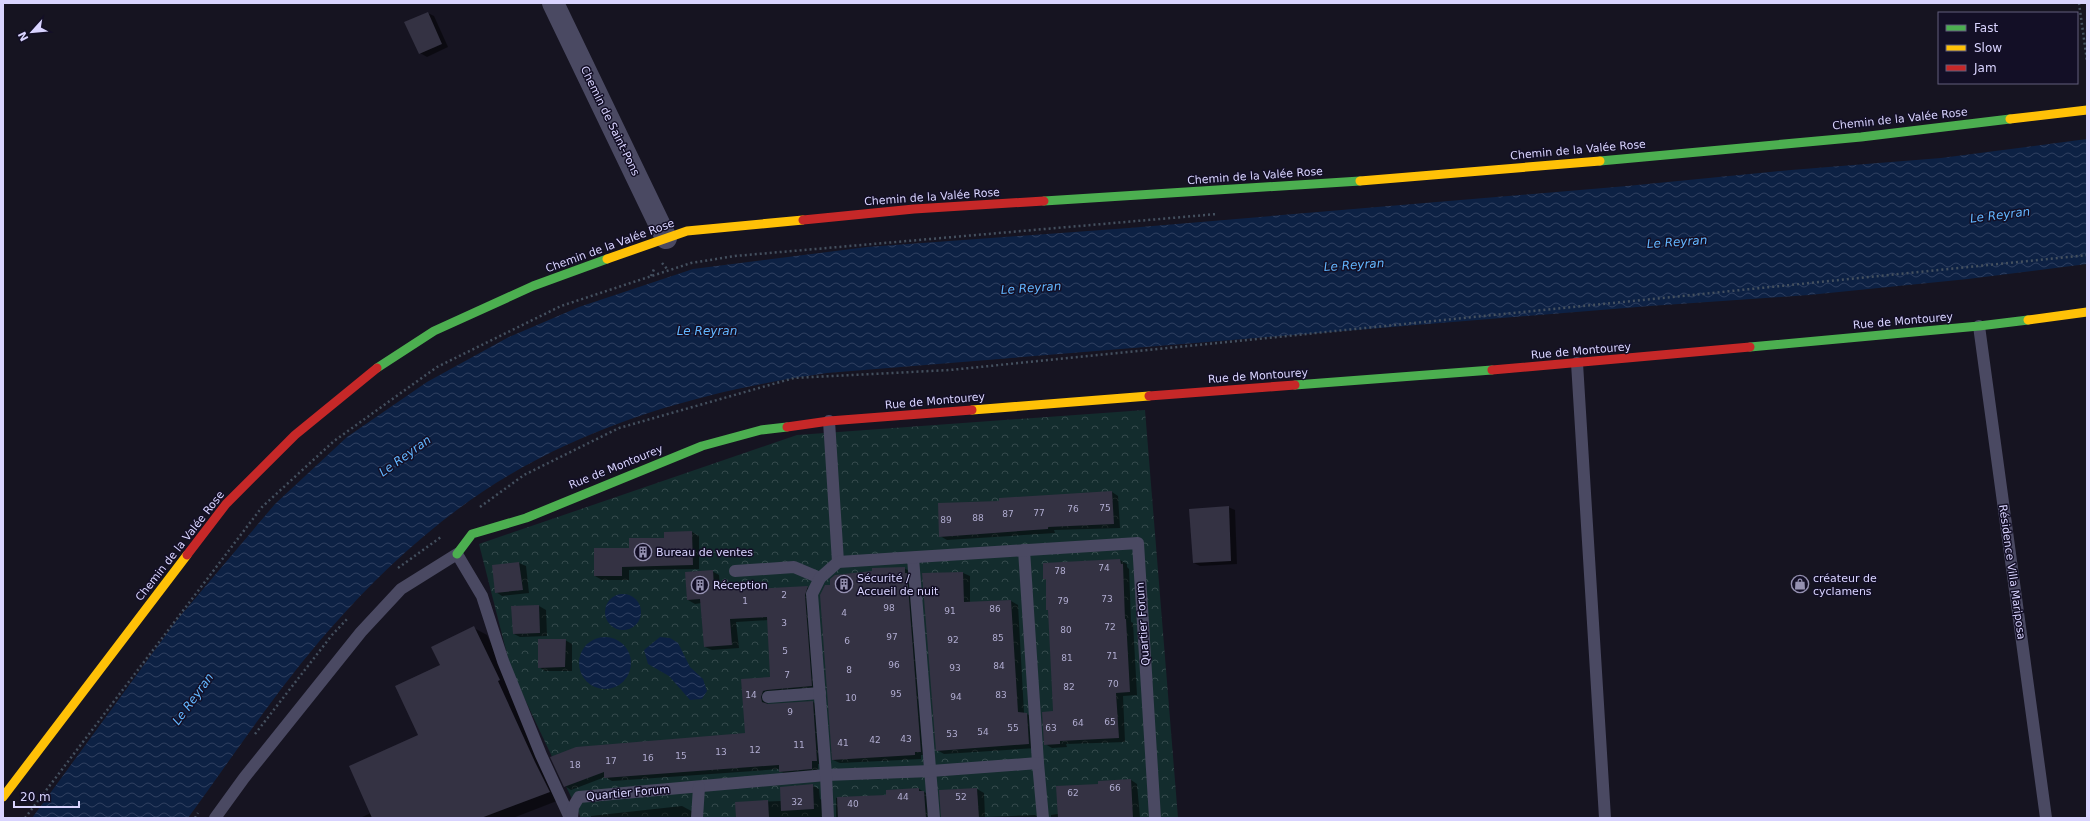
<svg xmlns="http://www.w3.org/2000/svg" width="2090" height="821" viewBox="0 0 2090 821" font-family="'DejaVu Sans',sans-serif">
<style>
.park{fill:url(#park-crowns)}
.water{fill:url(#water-waves)}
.shadow{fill:#0007}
.building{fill:#343243}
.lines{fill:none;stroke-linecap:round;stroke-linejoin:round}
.path{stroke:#44505f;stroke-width:2.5;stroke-dasharray:2 3;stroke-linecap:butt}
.lane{stroke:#4a4962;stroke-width:12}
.street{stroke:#4a4962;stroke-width:22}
.fast{stroke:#4caf50;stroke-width:9}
.slow{stroke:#ffc107;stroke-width:9}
.jam{stroke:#c62828;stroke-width:9}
.labels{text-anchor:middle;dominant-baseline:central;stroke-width:3;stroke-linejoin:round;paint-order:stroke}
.number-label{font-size:9px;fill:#b0acd0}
.street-label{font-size:11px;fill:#d9d4ff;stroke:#130f26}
.poi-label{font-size:11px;fill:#d9d4ff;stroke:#130f26;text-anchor:start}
.water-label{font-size:12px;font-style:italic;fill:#62b6ff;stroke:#130f26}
</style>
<defs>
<pattern id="park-crowns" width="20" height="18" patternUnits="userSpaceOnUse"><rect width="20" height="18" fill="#132c2d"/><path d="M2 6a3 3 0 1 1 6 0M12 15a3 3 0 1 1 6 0" fill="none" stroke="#354a4c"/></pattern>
<pattern id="water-waves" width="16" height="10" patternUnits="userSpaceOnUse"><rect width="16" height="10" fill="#0d2144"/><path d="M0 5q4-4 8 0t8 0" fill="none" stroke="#304060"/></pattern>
</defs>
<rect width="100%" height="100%" fill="#161421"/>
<path class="park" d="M 1145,410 L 1178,818 L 581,818 L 511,670 L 479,544 L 797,435 Z"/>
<g class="water">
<path d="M 2087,139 L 2087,264 L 1968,279 L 1809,295 L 1650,306 L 827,373 C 728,387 629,412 540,458 C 459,499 389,562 330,629 C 278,688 234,755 188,818 L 32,818 L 176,621 L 275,504 L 347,437 L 427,382 L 507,338 L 579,307 L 693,269 L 867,247 L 1129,228 L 1627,186 L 1791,170 L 1941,158 Z"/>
<circle cx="623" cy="612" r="18"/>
<path d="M 660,637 L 670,638 L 678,643 L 690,667 L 703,679 L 707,691 L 702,699 L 690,700 L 669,676 L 648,664 L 644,650 Z"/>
<circle cx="605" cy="663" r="26"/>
</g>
<g class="shadow">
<path d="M 428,13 L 434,16 L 448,47 L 427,57 L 420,53 Z"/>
<path d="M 1112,492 L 1118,496 L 1120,528 L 1054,530 L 1055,533 L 947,540 L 940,536 L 1000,502 Z"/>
<path d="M 1228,507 L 1235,510 L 1237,564 L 1200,566 L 1194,563 Z"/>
<path d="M 692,532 L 699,536 L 699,569 L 629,570 L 629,580 L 602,580 L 595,576 L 665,539 Z"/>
<path d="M 1120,560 L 1127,564 L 1127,567 L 1129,569 L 1131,622 L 1133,623 L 1137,695 L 1123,696 L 1125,742 L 1066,744 L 1067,747 L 1052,748 L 1045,744 L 1054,712 L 1047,580 L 1044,579 Z"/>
<path d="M 519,563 L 526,566 L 529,593 L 502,596 L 496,592 Z"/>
<path d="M 904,568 L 911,572 L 927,755 L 921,755 L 921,759 L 840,763 L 833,760 Z"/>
<path d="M 712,571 L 719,575 L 720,587 L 752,585 L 759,589 L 807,587 L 814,591 L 818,689 L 767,701 L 768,705 L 813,702 L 819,706 L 824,764 L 818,764 L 818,772 L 787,775 L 780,771 L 780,769 L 612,781 L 605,777 L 571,790 L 565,786 L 551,757 L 746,734 L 742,680 L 771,678 L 769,620 L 736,622 L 739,648 L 712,650 L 705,647 L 701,603 L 695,604 L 688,600 Z"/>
<path d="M 963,573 L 970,576 L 970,603 L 1011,601 L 1018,605 L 1024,713 L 1034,717 L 1036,748 L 944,754 L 937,750 L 923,574 Z"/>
<path d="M 539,606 L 546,610 L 547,636 L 520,637 L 514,634 Z"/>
<path d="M 474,628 L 487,635 L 562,799 L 513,818 L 360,818 L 371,813 L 420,735 L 441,665 Z"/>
<path d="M 565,640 L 572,644 L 572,671 L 545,671 L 539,667 Z"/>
<path d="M 1131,780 L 1137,784 L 1140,818 L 1051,818 L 1051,815 L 1058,814 L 1099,785 Z"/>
<path d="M 812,785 L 819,789 L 820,799 L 826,802 L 827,818 L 737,818 L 736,803 L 781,801 Z"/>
<path d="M 919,789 L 931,796 L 933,818 L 836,818 L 836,798 L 887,796 Z"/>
<path d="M 977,789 L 984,793 L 985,817 L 1035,815 L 1039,818 L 942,818 L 940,791 Z"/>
<path d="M 682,806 L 695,813 L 695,818 L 591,818 L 591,816 Z"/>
</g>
<g class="building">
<path d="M 428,12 L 442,44 L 419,54 L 404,22 Z"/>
<path d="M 1112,491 L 1114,524 L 1048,527 L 1048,529 L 939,537 L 938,503 L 999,501 L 999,498 Z"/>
<path d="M 1229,506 L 1231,561 L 1193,563 L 1189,509 Z"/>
<path d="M 692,531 L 693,565 L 622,567 L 622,576 L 594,576 L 594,548 L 629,548 L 629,538 L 664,538 L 664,532 Z"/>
<path d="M 1120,559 L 1121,564 L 1123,564 L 1125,619 L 1126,619 L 1130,692 L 1116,693 L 1119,738 L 1060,741 L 1060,744 L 1044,745 L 1042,712 L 1053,711 L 1048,610 L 1046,610 L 1046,579 L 1043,579 L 1043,563 Z"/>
<path d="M 519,562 L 523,590 L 495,593 L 492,565 Z"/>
<path d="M 905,567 L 905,573 L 907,573 L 921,752 L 915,752 L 915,755 L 832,760 L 820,595 L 825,585 L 830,585 L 830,579 L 835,575 L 872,571 L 872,568 Z"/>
<path d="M 713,570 L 714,587 L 752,584 L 752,589 L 808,586 L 805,595 L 812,686 L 767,690 L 763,691 L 761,697 L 762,702 L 768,704 L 813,701 L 817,761 L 812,761 L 812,769 L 779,772 L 779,765 L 604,778 L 604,772 L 564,787 L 550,757 L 576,747 L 745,733 L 741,679 L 770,677 L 767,617 L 730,619 L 732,645 L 704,647 L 700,599 L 687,600 L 685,572 Z"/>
<path d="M 963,572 L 964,602 L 1011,600 L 1018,712 L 1027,713 L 1029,744 L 936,751 L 922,573 Z"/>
<path d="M 539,605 L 540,633 L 513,634 L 511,606 Z"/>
<path d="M 474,626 L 500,680 L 498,681 L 535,762 L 550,792 L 481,818 L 372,818 L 349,766 L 418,735 L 395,686 L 440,665 L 431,647 Z"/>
<path d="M 538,639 L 566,639 L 565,667 L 538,668 Z"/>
<path d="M 1131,779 L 1133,818 L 1058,818 L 1056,786 L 1098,784 L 1098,781 Z"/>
<path d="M 813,784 L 814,809 L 781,811 L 780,787 Z"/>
<path d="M 919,788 L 919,791 L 924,791 L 926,818 L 838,818 L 837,797 L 886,795 L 886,790 Z"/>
<path d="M 977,788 L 979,818 L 941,818 L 939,790 Z"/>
<path d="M 768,800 L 769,817 L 736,818 L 735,802 Z"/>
</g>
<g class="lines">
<g class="path">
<path d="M 2079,3 L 2087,61"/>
<path d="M 662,263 L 668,270"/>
<path d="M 651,276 L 655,267"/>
<path d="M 480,507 L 524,475 L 619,428 L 794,378 L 950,370 L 2087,255"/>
<path d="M 398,568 L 441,537"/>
<path d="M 255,734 L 332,635 L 348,618"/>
<path d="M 25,818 L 262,507 L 334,441 L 437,367 L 561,306 L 691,263 L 735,256 L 1217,214"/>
<path d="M 195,818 L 198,813"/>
</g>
<g class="lane">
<path d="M 1979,326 L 2046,818"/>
<path d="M 1577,363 L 1605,818"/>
<path d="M 829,421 L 838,562"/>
<path d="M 1024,550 L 1038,763 L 1043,818"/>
<path d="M 913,558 L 934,818"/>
<path d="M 735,571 L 794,567 L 820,578"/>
<path d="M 768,697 L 820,693"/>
<path d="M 215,818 L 244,778 L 361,632 L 401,589 L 457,554 L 482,596 L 503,661 L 541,755 L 570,818"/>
<path d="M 572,818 L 573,807 L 579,797 L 826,775 L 931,771 L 1038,763"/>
<path d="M 697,818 L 699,787"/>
<path d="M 828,818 L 826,775 L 812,594 L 820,578 L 838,562 L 1138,543 L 1155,818"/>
</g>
<path class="street" d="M 553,3 L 666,238"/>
<g class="fast">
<path d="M 1600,161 L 1861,137 L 2010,119"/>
<path d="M 1044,201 L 1360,181"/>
<path d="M 1750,347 L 1979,326 L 2028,320"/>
<path d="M 377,368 L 434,331 L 533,286 L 607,259"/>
<path d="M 1295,385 L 1492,370"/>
<path d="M 457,554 L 472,534 L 526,518 L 702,446 L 761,430 L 787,427"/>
</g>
<g class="slow">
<path d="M 2010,119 L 2087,110"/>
<path d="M 1360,181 L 1600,161"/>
<path d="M 607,259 L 687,231 L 803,220"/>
<path d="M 2028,320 L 2087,312"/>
<path d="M 972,410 L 1149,396"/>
<path d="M 3,797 L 187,555"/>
</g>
<g class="jam">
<path d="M 803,220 L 914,209 L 1044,201"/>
<path d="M 1492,370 L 1750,347"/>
<path d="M 1149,396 L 1295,385"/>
<path d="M 787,427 L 829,421 L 972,410"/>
<path d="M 187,555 L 226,504 L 295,435 L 377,368"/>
</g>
</g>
<defs>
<symbol id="building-ring" viewBox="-11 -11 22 22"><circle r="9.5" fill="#130f26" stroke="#9591b1" stroke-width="1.5"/><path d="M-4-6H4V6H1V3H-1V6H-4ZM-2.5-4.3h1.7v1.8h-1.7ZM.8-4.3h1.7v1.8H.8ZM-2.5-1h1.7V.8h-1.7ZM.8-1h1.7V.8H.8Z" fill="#9591b1"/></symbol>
<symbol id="shop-ring" viewBox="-11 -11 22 22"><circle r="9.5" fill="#130f26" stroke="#9591b1" stroke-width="1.5"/><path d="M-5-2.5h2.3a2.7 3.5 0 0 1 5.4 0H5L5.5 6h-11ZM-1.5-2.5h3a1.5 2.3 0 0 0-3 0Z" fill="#9591b1"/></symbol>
</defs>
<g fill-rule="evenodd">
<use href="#building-ring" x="633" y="542" width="20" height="20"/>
<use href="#building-ring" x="834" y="574" width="20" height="20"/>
<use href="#shop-ring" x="1790" y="574" width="20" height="20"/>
<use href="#building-ring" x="690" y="575" width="20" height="20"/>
</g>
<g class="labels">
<g class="number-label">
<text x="1105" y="508">75</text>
<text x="1073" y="509">76</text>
<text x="1039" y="513">77</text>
<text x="1008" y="514">87</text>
<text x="978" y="518">88</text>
<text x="946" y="520">89</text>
<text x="1104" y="568">74</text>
<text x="1060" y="571">78</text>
<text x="784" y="595">2</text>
<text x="1107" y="599">73</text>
<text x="745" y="601">1</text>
<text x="1063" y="601">79</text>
<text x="889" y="608">98</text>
<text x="995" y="609">86</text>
<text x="950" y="611">91</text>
<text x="844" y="613">4</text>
<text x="784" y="623">3</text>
<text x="1110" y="627">72</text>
<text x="1066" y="630">80</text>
<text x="892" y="637">97</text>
<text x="998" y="638">85</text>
<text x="953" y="640">92</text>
<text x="847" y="641">6</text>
<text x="785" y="651">5</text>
<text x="1112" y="656">71</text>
<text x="1067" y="658">81</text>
<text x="894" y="665">96</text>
<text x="999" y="666">84</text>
<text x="955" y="668">93</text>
<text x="849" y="670">8</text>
<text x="787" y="675">7</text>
<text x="1113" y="684">70</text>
<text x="1069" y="687">82</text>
<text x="896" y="694">95</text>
<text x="751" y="695">14</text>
<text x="1001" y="695">83</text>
<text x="956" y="697">94</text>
<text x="851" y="698">10</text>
<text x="790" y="712">9</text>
<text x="1110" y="722">65</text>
<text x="1078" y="723">64</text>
<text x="1013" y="728">55</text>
<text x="1051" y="728">63</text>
<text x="983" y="732">54</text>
<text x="952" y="734">53</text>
<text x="906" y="739">43</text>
<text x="875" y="740">42</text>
<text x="843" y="743">41</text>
<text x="799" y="745">11</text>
<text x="755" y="750">12</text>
<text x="721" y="752">13</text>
<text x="681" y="756">15</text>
<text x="648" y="758">16</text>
<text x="611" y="761">17</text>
<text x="575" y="765">18</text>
<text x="1115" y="788">66</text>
<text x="1073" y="793">62</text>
<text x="903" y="797">44</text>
<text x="961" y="797">52</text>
<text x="797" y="802">32</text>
<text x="853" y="804">40</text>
</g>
<g class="street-label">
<text transform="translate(1900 119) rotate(-6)">Chemin de la Valée Rose</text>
<text transform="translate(610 121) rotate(64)">Chemin de Saint-Pons</text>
<text transform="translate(1578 150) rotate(-5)">Chemin de la Valée Rose</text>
<text transform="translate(1255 176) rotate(-4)">Chemin de la Valée Rose</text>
<text transform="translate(932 197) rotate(-4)">Chemin de la Valée Rose</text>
<text transform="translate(610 246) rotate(-20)">Chemin de la Valée Rose</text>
<text transform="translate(1903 321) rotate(-5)">Rue de Montourey</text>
<text transform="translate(1581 351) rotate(-5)">Rue de Montourey</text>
<text transform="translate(1258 376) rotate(-4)">Rue de Montourey</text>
<text transform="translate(935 401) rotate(-5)">Rue de Montourey</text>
<text transform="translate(616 467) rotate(-22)">Rue de Montourey</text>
<text transform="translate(180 546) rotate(-52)">Chemin de la Valée Rose</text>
<text transform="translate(2012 572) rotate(82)">Résidence Villa Mariposa</text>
<text transform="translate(1143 624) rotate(-94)">Quartier Forum</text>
<text transform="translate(628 793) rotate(-5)">Quartier Forum</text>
</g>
<g class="poi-label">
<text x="656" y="552">Bureau de ventes</text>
<text x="857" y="578">Sécurité /<tspan x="857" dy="13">Accueil de nuit</tspan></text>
<text x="1813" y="578">créateur de<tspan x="1813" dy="13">cyclamens</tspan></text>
<text x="713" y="585">Réception</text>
</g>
<g class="water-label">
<text transform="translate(2000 215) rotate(-7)">Le Reyran</text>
<text transform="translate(1677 242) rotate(-4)">Le Reyran</text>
<text transform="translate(1354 265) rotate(-4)">Le Reyran</text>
<text transform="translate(1031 288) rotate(-4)">Le Reyran</text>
<text x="707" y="331">Le Reyran</text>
<text transform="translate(405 456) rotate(-36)">Le Reyran</text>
<text transform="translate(193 699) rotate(-54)">Le Reyran</text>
</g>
</g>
<rect width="2090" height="821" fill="none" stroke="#d9d4ff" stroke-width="8"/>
<rect x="1938" y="12" width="140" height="72" fill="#130f26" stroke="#625e7d"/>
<rect x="1946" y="25" width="20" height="6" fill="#4caf50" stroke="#625e7d"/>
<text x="1974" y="32" font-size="12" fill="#d9d4ff">Fast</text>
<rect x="1946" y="45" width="20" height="6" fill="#ffc107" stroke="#625e7d"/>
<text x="1974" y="52" font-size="12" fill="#d9d4ff">Slow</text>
<rect x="1946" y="65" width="20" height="6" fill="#c62828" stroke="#625e7d"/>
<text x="1974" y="72" font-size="12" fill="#d9d4ff">Jam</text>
<g transform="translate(32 32) rotate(243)" stroke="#130f26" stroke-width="3" paint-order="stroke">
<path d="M0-3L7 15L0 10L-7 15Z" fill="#d9d4ff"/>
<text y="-6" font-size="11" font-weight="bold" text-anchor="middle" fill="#d9d4ff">N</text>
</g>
<path d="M14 801v6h65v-6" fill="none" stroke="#d9d4ff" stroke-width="2"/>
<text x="20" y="801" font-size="12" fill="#d9d4ff" stroke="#130f26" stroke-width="3" paint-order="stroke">20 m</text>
</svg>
